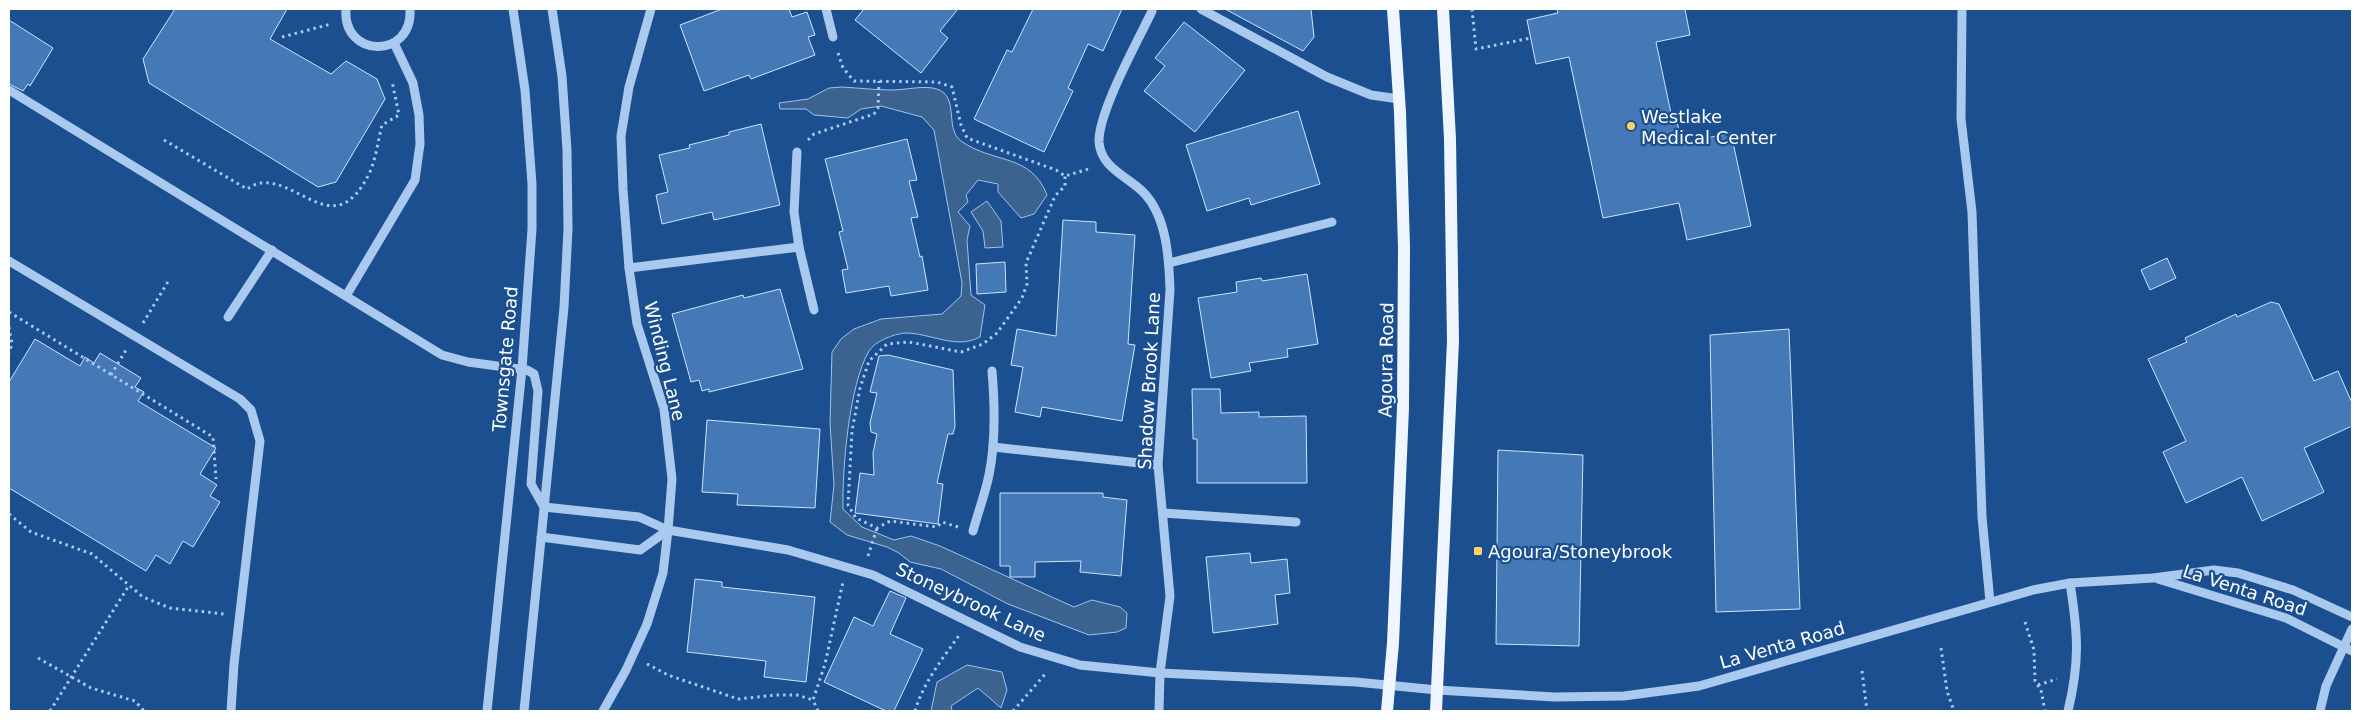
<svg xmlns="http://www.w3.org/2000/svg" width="2361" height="720" viewBox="0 0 2361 720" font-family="'DejaVu Sans',sans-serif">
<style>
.water{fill:#3c6290;stroke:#9cc4f0}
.building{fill:#4478b7;stroke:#cfe3fa}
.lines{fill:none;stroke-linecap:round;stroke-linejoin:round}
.path{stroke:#a9c9ee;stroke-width:3;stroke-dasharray:2.5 4;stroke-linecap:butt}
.minor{stroke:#a9c9ee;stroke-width:9}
.major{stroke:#f0f6ff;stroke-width:12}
.poi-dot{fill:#ffd166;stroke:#1b4f8f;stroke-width:2}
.labels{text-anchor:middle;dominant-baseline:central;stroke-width:4.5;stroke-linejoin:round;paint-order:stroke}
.poi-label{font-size:18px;fill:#fff;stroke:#1b4f8f;text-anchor:start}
.street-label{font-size:18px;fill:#fff;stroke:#1b4f8f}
</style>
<rect width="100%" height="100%" fill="#1b4f8f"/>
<g class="water">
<path d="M 842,87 C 859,88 876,90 892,90 C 905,90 925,85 937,89 C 960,97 944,128 961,141 C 993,164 1031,153 1047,195 L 1034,214 L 1021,218 L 998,192 L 998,184 L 978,180 L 966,195 L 968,202 L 958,212 L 970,226 L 967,240 L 971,295 L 985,305 L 980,337 C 956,350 931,333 905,333 C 894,334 875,341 869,351 C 849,385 842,470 843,509 L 862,527 L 894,540 L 911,536 L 940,546 L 1074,607 L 1092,600 L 1120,607 L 1127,613 L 1126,628 L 1117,632 L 1089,635 L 1008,604 L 941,569 L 910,562 L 899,553 L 887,547 L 847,535 L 830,522 L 834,485 L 830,423 L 832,352 L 841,339 L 854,329 L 881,319 L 942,314 L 961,296 L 962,283 L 934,130 L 922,117 L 881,106 L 861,109 L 848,118 L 814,115 L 806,109 L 780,109 L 779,103 L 808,99 L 829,88 Z"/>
<path d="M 987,201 L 1001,221 L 1003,247 L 985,248 L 983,231 L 971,212 Z"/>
<path d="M 967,665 L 1002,672 L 1007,690 L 1001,708 L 978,688 L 951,706 L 952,711 L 931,711 L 937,682 Z"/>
</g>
<g class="building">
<path d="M 175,9 L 287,9 L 270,39 L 331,74 L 346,61 L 377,79 L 385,99 L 336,182 L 318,187 L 149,83 L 143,59 Z"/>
<path d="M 722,9 L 789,9 L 792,17 L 807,12 L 815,35 L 808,37 L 815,55 L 751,79 L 749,75 L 704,91 L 680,25 Z"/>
<path d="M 864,9 L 958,9 L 940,31 L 948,38 L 921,73 L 855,20 Z"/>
<path d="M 1033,9 L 1122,9 L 1103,51 L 1088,44 L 1068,88 L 1073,91 L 1044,152 L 974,119 L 1007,50 L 1012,52 Z"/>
<path d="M 1225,9 L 1311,9 L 1314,37 L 1303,51 Z"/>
<path d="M 1557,9 L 1685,9 L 1690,35 L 1656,42 L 1672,118 L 1676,118 L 1682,143 L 1731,133 L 1751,226 L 1687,240 L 1679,203 L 1603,218 L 1569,57 L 1536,64 L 1527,20 L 1558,13 Z"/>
<path d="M 9,20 L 53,48 L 30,86 L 28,84 L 23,91 L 9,84 Z"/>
<path d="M 1184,22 L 1245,70 L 1195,132 L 1144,91 L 1165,66 L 1155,58 Z"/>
<path d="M 1298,111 L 1320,184 L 1251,205 L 1249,198 L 1207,211 L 1186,145 Z"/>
<path d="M 761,124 L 780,205 L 714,220 L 712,212 L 662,224 L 656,195 L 668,192 L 659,155 L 690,148 L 689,145 L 729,135 L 729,132 Z"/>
<path d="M 907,139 L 917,180 L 909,181 L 918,217 L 911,218 L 920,257 L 922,256 L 928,290 L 891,296 L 889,286 L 846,293 L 842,270 L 848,269 L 839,232 L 843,231 L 825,159 Z"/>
<path d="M 1063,220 L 1096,222 L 1096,232 L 1135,235 L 1128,344 L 1135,345 L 1122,421 L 1042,407 L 1040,417 L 1015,412 L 1023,367 L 1011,365 L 1017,329 L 1056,336 Z"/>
<path d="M 2167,258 L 2176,278 L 2150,290 L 2141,270 Z"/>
<path d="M 1005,262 L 1006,292 L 977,294 L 976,264 Z"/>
<path d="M 1307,274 L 1318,344 L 1287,349 L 1288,357 L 1249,363 L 1251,371 L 1211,378 L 1198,298 L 1237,292 L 1236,282 L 1261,278 L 1262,281 Z"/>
<path d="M 780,289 L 803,369 L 709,392 L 709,389 L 702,391 L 699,380 L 691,382 L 672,314 L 743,295 L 744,298 Z"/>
<path d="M 2271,302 L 2279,304 L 2314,381 L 2338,371 L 2352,403 L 2352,426 L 2304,448 L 2324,492 L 2262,521 L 2242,477 L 2186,503 L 2163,452 L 2186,441 L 2148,359 L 2187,342 L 2185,338 L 2236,314 L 2237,317 Z"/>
<path d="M 1789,329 L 1800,609 L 1716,612 L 1710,335 Z"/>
<path d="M 35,339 L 80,366 L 85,357 L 94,363 L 100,353 L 141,378 L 135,387 L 144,392 L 138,401 L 216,448 L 200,474 L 217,485 L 210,496 L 220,502 L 193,547 L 183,541 L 170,564 L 156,555 L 146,571 L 9,488 L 9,382 Z"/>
<path d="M 888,355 L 953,370 L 955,426 L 953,434 L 948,434 L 937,483 L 943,484 L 938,524 L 855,513 L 860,473 L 874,475 L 873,453 L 877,434 L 871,432 L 870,423 L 877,393 L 870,392 L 879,356 Z"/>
<path d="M 1192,389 L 1220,389 L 1221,413 L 1259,412 L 1259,417 L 1306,416 L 1307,483 L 1197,483 L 1197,439 L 1193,439 Z"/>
<path d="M 707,420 L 820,429 L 815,508 L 737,505 L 738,494 L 702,492 Z"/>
<path d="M 1498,450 L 1583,455 L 1579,646 L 1496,644 Z"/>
<path d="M 1000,493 L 1103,493 L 1103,497 L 1127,500 L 1121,576 L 1080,572 L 1081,561 L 1035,562 L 1035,577 L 1010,577 L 1010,566 L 1000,566 Z"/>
<path d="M 1250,553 L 1251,563 L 1287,559 L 1290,593 L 1275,595 L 1278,624 L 1213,633 L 1206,557 Z"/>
<path d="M 695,579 L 722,582 L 722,587 L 815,597 L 806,682 L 764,677 L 766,661 L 687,652 Z"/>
<path d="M 890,591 L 906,598 L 890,634 L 923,649 L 894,711 L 886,711 L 824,682 L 854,617 L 873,626 Z"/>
</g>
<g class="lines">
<g class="path">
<path d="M 1472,9 L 1476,49 L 1531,38"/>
<path d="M 282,37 L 331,24"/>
<path d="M 838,53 L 843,68 L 854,81 L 937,82 L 952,87 L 961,125 L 967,138 L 1056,170 L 1065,176 L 1092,168"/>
<path d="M 164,140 L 247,189 C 251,187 256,183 261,183 C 301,179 335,242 369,174 C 376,159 378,141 382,125 L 399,115 L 392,81"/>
<path d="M 808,140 L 814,134 L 874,114 L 878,108 L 879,81"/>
<path d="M 9,312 L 213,437 L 216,479"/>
<path d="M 143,323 L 169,280"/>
<path d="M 9,327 L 12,344 L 9,353"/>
<path d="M 111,375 L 126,350"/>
<path d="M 9,514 L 31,532 L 92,554 L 143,597 L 170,608 L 224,614"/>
<path d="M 958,527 L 942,522 L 937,527 L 890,521 L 877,528 L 856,518 L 848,505 L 852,431 L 860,388 L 869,361 L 887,344 L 909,342 L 961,352 L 983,344 L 997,333 L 1022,298 L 1027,284 L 1026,263 L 1055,196 L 1065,186 L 1065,176"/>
<path d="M 868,556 L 877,528"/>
<path d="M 2025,622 L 2034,650 L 2035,681 L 2041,690 L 2045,711"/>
<path d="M 1941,648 L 1947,691 L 1954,711"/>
<path d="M 38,658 L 91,688 L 135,701 L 144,711"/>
<path d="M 647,664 L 668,675 L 738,699 L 776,695 L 797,695 L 813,700"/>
<path d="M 1862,671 L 1867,711"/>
<path d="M 2038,685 L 2057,679"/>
<path d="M 50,711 L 128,587"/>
<path d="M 818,711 L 813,700 L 825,664 L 843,582"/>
<path d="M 915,711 C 923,683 943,658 960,634"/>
<path d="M 1013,711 L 1047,672"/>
</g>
<g class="minor">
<path d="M 346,9 C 342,58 413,60 410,9"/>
<path d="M 826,9 L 833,37"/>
<path d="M 1201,9 L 1327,77 L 1371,95 L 1399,99"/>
<path d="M 1962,9 L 1961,119 L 1972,212 L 1982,517 L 1990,602"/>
<path d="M 1152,11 C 1138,41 1098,112 1099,142 C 1101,168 1127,176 1143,192 C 1167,216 1169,259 1170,290 L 1158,465 L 1170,596 L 1160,673 L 1159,711"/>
<path d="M 9,90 L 442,355 L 468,362 L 527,370 L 534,374 L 538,391 L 531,484 L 544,507"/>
<path d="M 797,152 L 794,212 L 799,247 L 814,310"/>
<path d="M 9,261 L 240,399 L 251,410 L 260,441 L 234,664 L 231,711"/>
<path d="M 1169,263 L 1332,222"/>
<path d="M 629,268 L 799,247"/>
<path d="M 346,296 L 415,180 L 420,144 L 419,115 L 413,83 L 394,43"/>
<path d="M 228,317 L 272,250"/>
<path d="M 993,447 L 1158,465"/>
<path d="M 544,507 L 639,517 L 668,530 L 788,550 L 873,575 L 1020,647 L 1080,665 L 1160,673 L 1356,682 L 1437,690 L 1555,697 L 1624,696 L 1699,686 L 2033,590 L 2070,583 L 2153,578 L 2214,570 L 2238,573 L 2293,590 L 2352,617"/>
<path d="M 1163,513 L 1296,522"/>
<path d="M 973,531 C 978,513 985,494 989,475 C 996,441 995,406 992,371"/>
<path d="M 541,537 L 640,550 L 668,530"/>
<path d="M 2158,579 L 2286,618 L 2352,651"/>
<path d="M 487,711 L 522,369 L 532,229 L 532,184 L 525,90 L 513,9"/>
<path d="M 524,711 L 564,307 L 568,229 L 567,150 L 562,76 L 552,9"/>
<path d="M 603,711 L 626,670 L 647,624 L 663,573 L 668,530 L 672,479 L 664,409 L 637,324 L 629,268 L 623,189 L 621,136 L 629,87 L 651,9"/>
<path d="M 2068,711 C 2080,661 2078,634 2070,583"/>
<path d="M 2320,711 L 2326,686 L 2352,629"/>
</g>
<g class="major">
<path d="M 1387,711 L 1393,643 L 1403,408 L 1404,247 L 1400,112 L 1393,9"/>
<path d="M 1436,711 L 1453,341 L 1450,139 L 1443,9"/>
</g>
</g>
<g class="poi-dot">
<circle cx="1631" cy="126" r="5"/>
<rect x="1473" y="546" width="10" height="10" rx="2.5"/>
</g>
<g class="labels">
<g class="poi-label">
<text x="1641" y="116">Westlake<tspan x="1641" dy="21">Medical Center</tspan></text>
<text x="1488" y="551">Agoura/Stoneybrook</text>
</g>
<g class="street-label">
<text transform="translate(505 359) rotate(-85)">Townsgate Road</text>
<text transform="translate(1386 360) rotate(-89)">Agoura Road</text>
<text transform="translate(665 361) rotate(76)">Winding Lane</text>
<text transform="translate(1149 381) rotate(-87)">Shadow Brook Lane</text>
<text transform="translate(2245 590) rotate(18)">La Venta Road</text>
<text transform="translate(971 602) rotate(25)">Stoneybrook Lane</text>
<text transform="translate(1782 645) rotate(-16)">La Venta Road</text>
</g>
</g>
<rect width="2361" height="720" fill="none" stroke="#ffffff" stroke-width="20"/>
</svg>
